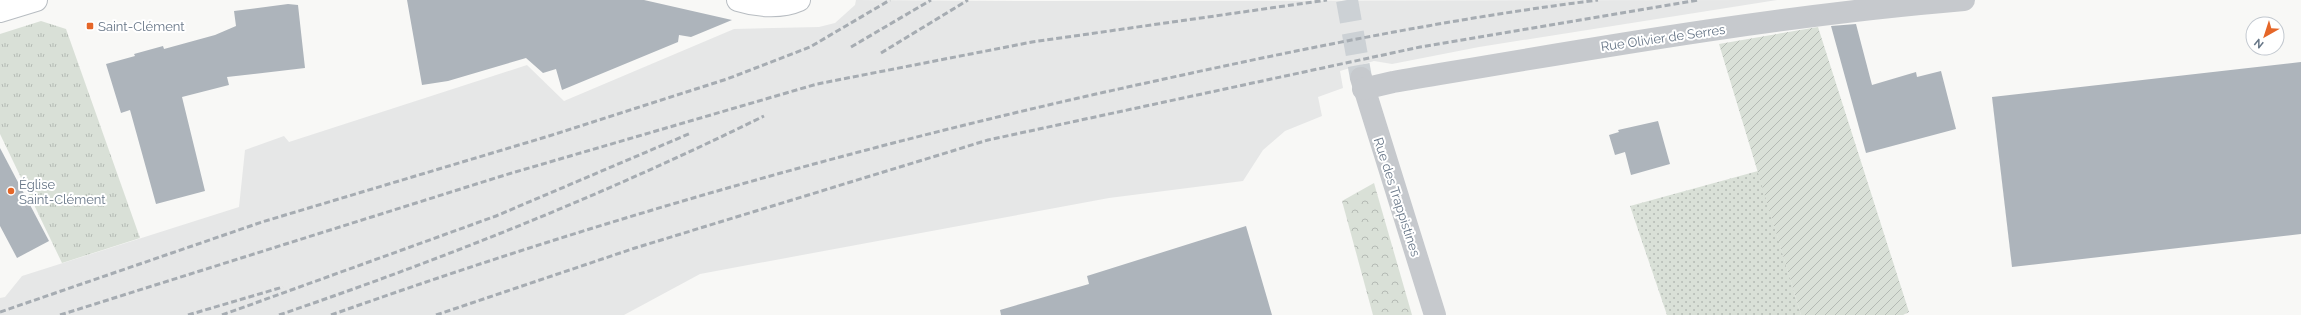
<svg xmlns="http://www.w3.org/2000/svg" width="2301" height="315" viewBox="0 0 2301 315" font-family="Raleway,sans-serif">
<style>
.built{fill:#e6e7e7}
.grass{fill:url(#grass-dots)}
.forest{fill:url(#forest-crowns)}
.park{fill:url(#park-tufts)}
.garden{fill:url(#garden-furrows)}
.building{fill:#adb4bb}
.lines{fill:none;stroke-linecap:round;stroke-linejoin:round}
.minor-tunnel{stroke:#ccd1d5;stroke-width:22;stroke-dasharray:22 11;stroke-linecap:butt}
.secondary-casing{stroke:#b8bdc2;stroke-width:24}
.minor{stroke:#c6c9cd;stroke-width:22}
.secondary{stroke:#fff;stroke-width:22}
.rail{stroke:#a6acb2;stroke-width:3;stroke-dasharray:6 3;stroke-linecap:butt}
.poi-dot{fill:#e56628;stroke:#fff;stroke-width:1.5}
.labels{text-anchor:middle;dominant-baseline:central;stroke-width:4;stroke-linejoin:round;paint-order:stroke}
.poi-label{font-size:13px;fill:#677687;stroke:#fff;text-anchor:start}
.street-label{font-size:13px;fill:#677687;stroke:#fff}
</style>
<defs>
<pattern id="grass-dots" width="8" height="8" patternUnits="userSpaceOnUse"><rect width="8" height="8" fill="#d9e0d7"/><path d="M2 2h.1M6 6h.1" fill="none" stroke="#b4bab4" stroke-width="1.8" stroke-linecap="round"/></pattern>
<pattern id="forest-crowns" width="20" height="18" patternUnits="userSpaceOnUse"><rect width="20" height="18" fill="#d9e0d7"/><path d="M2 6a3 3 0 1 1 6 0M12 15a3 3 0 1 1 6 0" fill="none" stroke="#b4bab4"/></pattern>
<pattern id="park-tufts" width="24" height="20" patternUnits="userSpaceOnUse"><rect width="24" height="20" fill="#d9e0d7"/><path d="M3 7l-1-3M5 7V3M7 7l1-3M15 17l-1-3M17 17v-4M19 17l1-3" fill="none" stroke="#b4bab4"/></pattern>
<pattern id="garden-furrows" width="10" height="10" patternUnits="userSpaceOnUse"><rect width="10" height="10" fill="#d9e0d7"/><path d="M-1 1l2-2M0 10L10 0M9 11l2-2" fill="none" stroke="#b4bab4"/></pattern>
</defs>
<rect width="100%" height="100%" fill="#f8f8f6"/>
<path class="built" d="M 856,0 L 1030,1 L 1777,0 L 1479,47 L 1392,64 L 1374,61 L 1340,71 L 1343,88 L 1318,97 L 1322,116 L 1285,131 L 1263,150 L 1243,181 L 1109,198 L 700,274 L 624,315 L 0,315 L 0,298 L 5,297 L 22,276 L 239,207 L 245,150 L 284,136 L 289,142 L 527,65 L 564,101 L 734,29 L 819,27 L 835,23 L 855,5 Z"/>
<path class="grass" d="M 1758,171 L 1801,315 L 1667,315 L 1630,206 Z"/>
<path class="forest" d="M 1374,183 L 1412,315 L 1373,315 L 1342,201 Z"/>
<path class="park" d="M 41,21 L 66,29 L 140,238 L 62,263 L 0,134 L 0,34 Z"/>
<path class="garden" d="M 1818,27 L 1909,312 L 1903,315 L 1801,315 L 1719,44 Z"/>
<g class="building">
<path d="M 407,0 L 644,0 L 732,20 L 691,37 L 679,35 L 678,42 L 562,90 L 556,69 L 543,73 L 526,58 L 448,81 L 422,85 Z"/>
<path d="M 288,4 L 298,5 L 305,68 L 227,77 L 229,85 L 182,97 L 205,191 L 156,204 L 130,110 L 121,113 L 106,64 L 135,56 L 134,54 L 163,46 L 164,49 L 215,35 L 236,26 L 234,11 Z"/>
<path d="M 1856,24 L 1872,85 L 1916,72 L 1917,77 L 1941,71 L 1956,129 L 1866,153 L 1831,26 Z"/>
<path d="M 2301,62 L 2301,234 L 2012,267 L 1992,97 Z"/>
<path d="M 1658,121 L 1670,164 L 1631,175 L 1625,152 L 1615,155 L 1609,135 L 1619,132 L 1618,130 Z"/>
<path d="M 0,148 L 49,241 L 17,258 L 0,226 Z"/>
<path d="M 1246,226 L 1272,315 L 1001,315 L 1000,310 L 1089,284 L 1087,276 Z"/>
</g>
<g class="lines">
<path class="minor-tunnel" d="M 1347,0 L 1361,78"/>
<defs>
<g id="secondary">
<path d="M 738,0 C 757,6 781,8 799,0"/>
<path d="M 0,11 L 36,0"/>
</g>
</defs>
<use href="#secondary" class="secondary-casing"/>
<g class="minor">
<path d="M 1361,78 L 1435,315"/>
<path d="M 1363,89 L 1393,82 C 1583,50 1773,16 1964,0"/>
</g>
<use href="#secondary" class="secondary"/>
<g class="rail">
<path d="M 851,47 L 931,0"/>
<path d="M 881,53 L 968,0"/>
<path d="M 0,312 L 262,222 L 549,136 L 727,79 L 810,47 L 890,0"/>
<path d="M 60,315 L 505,175 L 817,84 L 1032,42 L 1327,0"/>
<path d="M 188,315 L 283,287"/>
<path d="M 222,315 L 496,216 L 691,133"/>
<path d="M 279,315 C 446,258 606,194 764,116"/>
<path d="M 331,315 C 598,220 870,143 1146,83 C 1296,50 1446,19 1598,0"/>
<path d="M 436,315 L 635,248 L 988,140 L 1420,47 L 1698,0"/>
</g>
</g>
<g class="poi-dot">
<rect x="86" y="22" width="8" height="8" rx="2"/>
<circle cx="11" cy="191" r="4"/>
</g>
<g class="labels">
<g class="poi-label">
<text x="98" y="26">Saint-Clément</text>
<text x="19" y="184">Église<tspan x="19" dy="15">Saint-Clément</tspan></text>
</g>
<g class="street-label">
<text transform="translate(1663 38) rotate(-8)">Rue Olivier de Serres</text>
<text transform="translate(1397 197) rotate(72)">Rue des Trappistines</text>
</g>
</g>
<g transform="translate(2265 36) rotate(219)"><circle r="19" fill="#ffffff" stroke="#c2c8cf"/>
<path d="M0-3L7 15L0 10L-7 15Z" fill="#e56628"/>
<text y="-6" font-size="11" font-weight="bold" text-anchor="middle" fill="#677687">N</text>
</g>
</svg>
